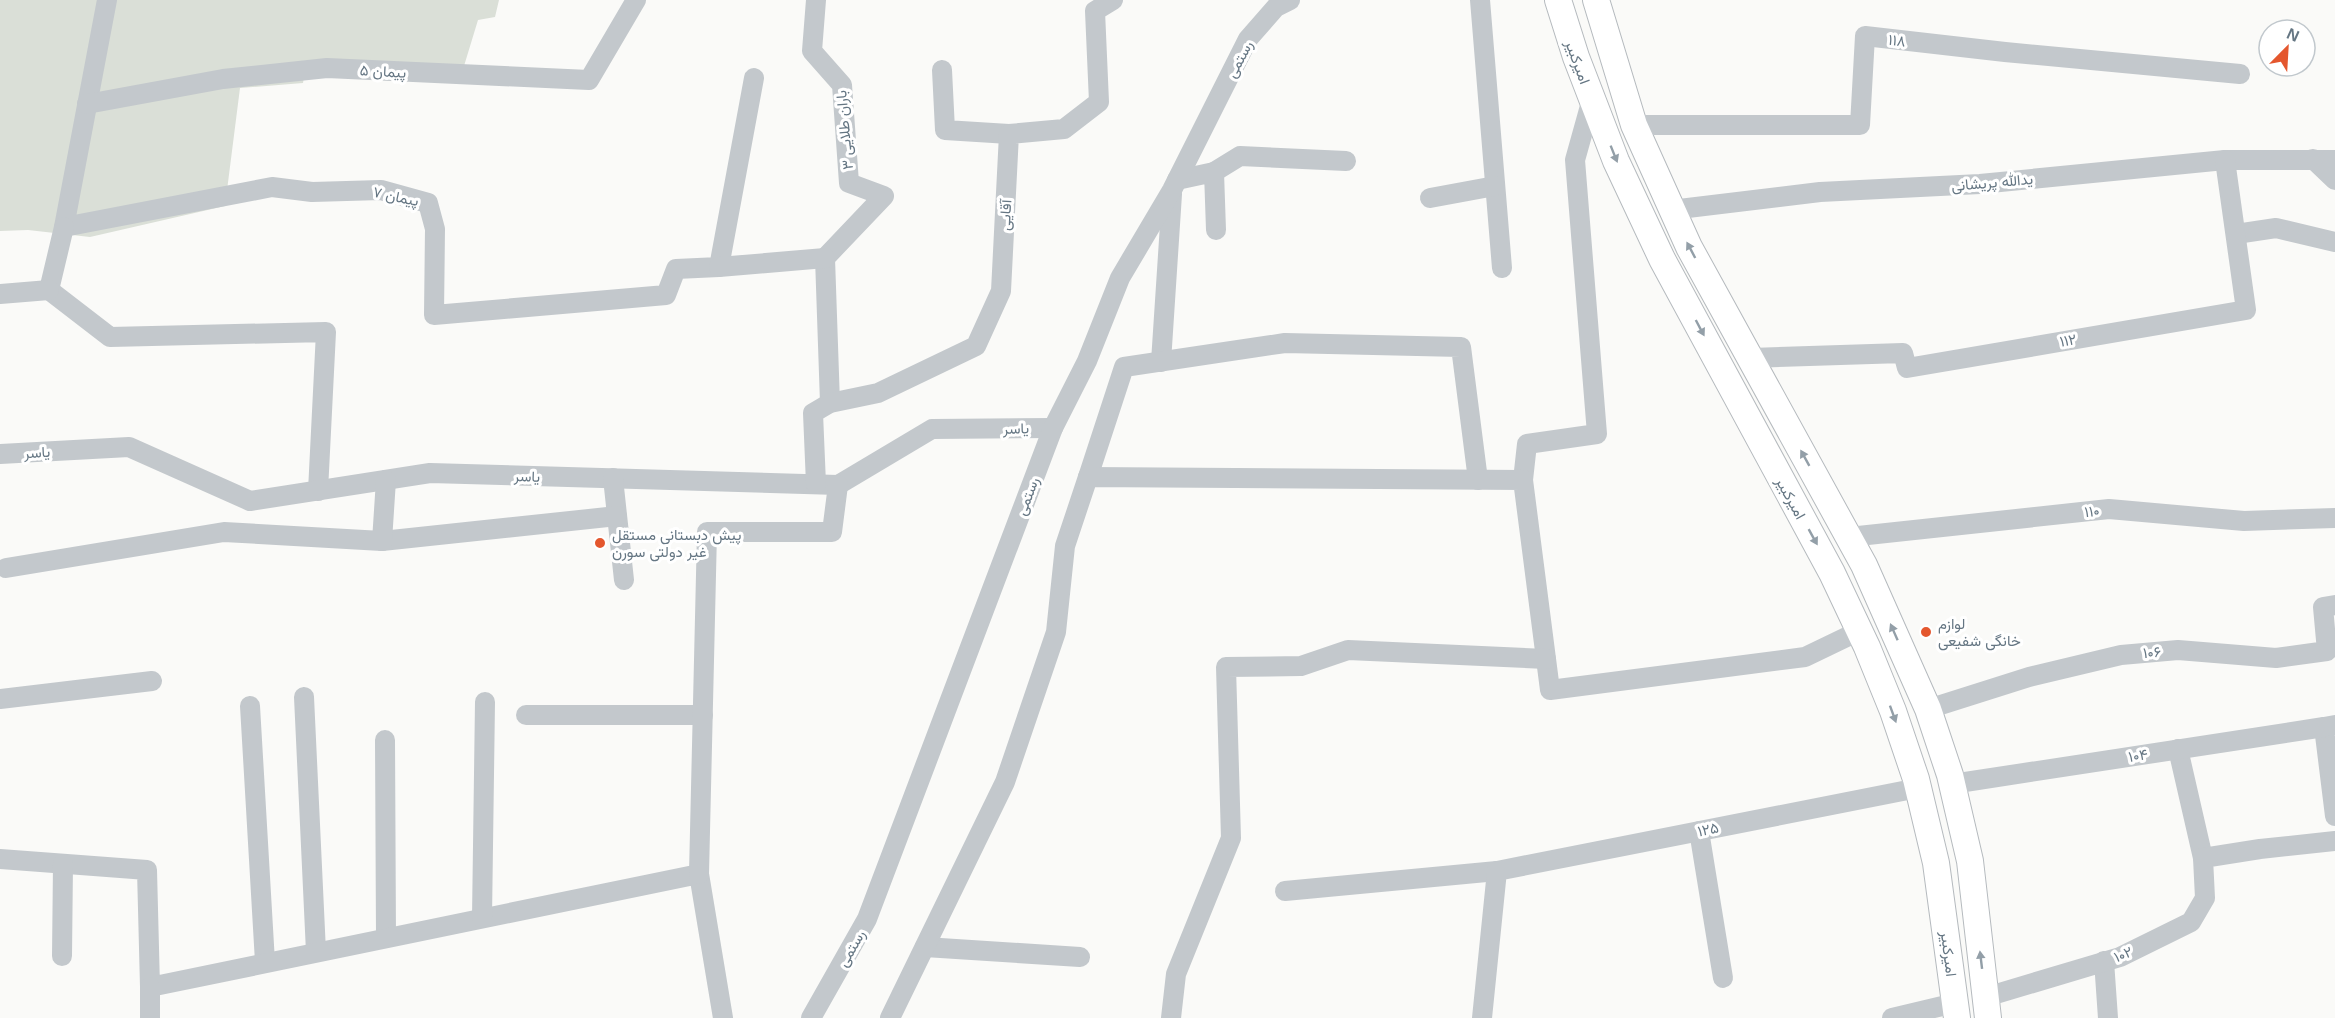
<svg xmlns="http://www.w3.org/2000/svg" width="2335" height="1018" viewBox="0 0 2335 1018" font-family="Arial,Vazirmatn,sans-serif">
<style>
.green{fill:#dadfd7}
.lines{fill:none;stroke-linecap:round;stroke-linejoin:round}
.major-casing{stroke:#b5babe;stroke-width:28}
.minor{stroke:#c3c8cc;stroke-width:20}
.major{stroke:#fff;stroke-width:26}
.oneway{fill:#939fa8}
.poi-dot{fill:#e4572e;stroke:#fff;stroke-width:2}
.labels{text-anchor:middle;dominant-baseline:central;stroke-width:6;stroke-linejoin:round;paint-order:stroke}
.street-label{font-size:15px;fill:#657683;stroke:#fff}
.poi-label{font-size:15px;fill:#657683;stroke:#fff;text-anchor:start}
</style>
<rect width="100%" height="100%" fill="#fafaf8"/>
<path class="green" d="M 0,0 L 499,0 L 495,17 L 478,20 L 464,66 L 306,65 L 303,83 L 240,88 L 225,206 L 90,237 L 28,230 L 0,231 Z"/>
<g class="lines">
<defs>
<g id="major">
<path d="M 1558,0 L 1576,57 L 1616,161 L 1662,259 L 1832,573 L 1867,647 L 1893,711 L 1916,779 L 1936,863 L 1957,1018"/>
<path d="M 1596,0 L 1634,125 L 1689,247 L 1864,565 L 1928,709 L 1950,775 L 1970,861 L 1988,1018"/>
</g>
</defs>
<use href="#major" class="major-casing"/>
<g class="minor">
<path d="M 107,0 L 64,227 L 272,187 L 312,192 L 381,190 L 428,203 L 435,229 L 434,315 L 666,295 L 676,269 L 719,267 L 754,78"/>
<path d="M 816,0 L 812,51 L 842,85 L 849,183 L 884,196 L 825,258 L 830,403"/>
<path d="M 1480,0 L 1502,268"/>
<path d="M 942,70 L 945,130 L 1009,134"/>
<path d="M 87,104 L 223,79 L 327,68 L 589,80 L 636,0"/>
<path d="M 1634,125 L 1860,125 L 1865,36 L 2005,52 L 2240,74"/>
<path d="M 2313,159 L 2335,180"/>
<path d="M 1214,172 L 1240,156 L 1346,161"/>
<path d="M 1177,180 L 1214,172 L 1216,230"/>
<path d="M 1430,198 L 1495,186"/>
<path d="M 1671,210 L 1820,192 L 1980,184 L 2225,160 L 2335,160"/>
<path d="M 64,227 L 49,290 L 110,337 L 326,332 L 318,491"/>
<path d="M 2236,234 L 2276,228 L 2335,242"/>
<path d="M 719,267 L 825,258"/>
<path d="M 0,294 L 49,290"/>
<path d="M 1751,358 L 1903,353 L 1907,368 L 2246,310 L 2225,160"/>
<path d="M 1161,362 L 1172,194"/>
<path d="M 0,454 L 129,447 L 250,501 L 430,473 L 838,485 L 932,429 L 1053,428"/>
<path d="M 1088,477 L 1124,367 L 1285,343 L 1461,347 L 1478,480"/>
<path d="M 613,478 L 624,580"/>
<path d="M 1523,480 L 1527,444 L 1597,434 L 1575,160 L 1592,99"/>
<path d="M 816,484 L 813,413 L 830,403 L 878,393 L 976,346 L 1001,291 L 1009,134 L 1064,129 L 1099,102 L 1095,11 L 1113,0"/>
<path d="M 1849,537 L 2109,509 L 2244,521 L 2335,518"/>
<path d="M 382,541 L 617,516"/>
<path d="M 6,568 L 224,532 L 382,541 L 386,480"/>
<path d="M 304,697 L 316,952"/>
<path d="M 0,699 L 152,681"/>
<path d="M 250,706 L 265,962"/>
<path d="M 1928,709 L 2029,677 L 2121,655 L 2178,650 L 2276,658 L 2327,651 L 2323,607 L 2335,605"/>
<path d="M 526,715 L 703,715"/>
<path d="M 2335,725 L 2324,727 L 2335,816"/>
<path d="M 385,740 L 386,937"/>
<path d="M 2178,749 L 2203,858"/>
<path d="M 1952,784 L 2324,727"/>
<path d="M 1699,831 L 1723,978"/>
<path d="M 0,859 L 147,870 L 150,987 L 699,874 L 723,1018"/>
<path d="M 699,874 L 707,532 L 832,532 L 838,485"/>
<path d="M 1285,891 L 1497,871"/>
<path d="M 482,918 L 485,702"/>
<path d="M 925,947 L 1080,957"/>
<path d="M 62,956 L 63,864"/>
<path d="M 2104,961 L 2108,1018"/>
<path d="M 1986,997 L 2120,957 L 2191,922 L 2205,898 L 2203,858 L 2260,849 L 2335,841"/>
<path d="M 150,1018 L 150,987"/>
<path d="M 811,1018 L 867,919 L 1053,428 L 1087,361 L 1120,278 L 1172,190 L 1248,39 L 1276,7 L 1290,0"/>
<path d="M 890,1018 L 1005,782 L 1056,632 L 1065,546 L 1088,477 L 1523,480 L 1550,690 L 1805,657 L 1859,631"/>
<path d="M 1171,1018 L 1176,974 L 1231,838 L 1226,667 L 1301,666 L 1348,650 L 1546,659"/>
<path d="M 1482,1018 L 1497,871 L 1918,788"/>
<path d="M 1892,1018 L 1955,1003"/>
</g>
<use href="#major" class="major"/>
</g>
<defs><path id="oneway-solid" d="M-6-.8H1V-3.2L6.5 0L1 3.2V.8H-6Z" transform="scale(1.5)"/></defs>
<g class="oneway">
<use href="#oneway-solid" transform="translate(1614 154) rotate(68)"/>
<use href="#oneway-solid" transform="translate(1691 250) rotate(-118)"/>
<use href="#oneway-solid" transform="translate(1700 328) rotate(62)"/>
<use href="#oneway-solid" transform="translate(1805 458) rotate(-119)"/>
<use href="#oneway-solid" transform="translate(1813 537) rotate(61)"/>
<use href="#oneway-solid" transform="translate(1894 632) rotate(-114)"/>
<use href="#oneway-solid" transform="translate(1893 714) rotate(70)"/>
<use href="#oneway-solid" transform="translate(1981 960) rotate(-97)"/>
</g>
<g class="poi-dot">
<circle cx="600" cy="543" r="6"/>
<circle cx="1926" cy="632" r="6"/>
</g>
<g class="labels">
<g class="street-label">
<text transform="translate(1897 40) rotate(7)">۱۱۸</text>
<text transform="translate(1239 59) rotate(-62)">رستمی</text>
<text transform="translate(1578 62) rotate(70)">امیرکبیر</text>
<text transform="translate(383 71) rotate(3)">پیمان ۵</text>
<text transform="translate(844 130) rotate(-95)">باران طلایی ۳</text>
<text transform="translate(1992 182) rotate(-5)">یدالله پریشانی</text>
<text transform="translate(396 196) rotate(12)">پیمان ۷</text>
<text transform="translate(1005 215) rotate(-87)">آقایی</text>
<text transform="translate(2068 340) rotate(-10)">۱۱۲</text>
<text transform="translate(1016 428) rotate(-1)">یاسر</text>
<text transform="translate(37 452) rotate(-3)">یاسر</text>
<text transform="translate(527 476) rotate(2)">یاسر</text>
<text transform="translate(1027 496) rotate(-69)">رستمی</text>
<text transform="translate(1791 498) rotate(61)">امیرکبیر</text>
<text transform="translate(2092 511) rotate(-6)">۱۱۰</text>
<text transform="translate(2152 652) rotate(-5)">۱۰۶</text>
<text transform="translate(2138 755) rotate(-9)">۱۰۴</text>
<text transform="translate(1708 829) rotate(-11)">۱۲۵</text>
<text transform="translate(851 948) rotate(-60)">رستمی</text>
<text transform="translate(1949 954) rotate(83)">امیرکبیر</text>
<text transform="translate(2123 954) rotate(-22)">۱۰۲</text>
</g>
<g class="poi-label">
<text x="612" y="534">پیش دبستانی مستقل<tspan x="612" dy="17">غیر دولتی سورن</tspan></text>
<text x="1938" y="623">لوازم<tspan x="1938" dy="17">خانگی شفیعی</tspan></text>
</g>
</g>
<g transform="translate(2287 48) rotate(24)"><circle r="28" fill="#ffffff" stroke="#c1c8cd" stroke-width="1.5"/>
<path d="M0-4.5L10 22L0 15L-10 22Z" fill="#e4572e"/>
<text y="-9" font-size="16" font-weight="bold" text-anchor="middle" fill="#657683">N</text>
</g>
</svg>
